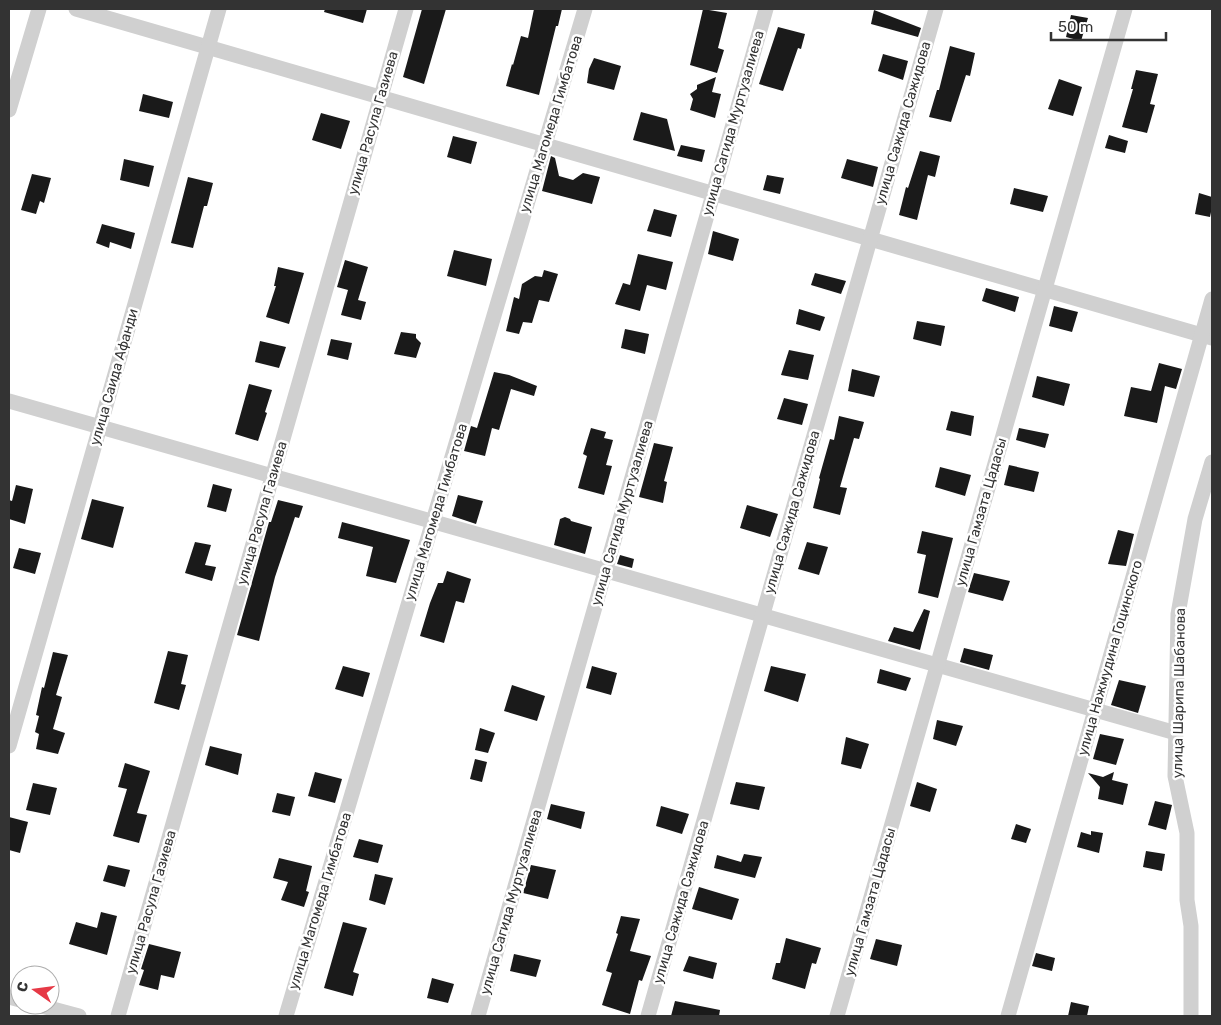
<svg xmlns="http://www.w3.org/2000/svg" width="1221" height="1025" viewBox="0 0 1221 1025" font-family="Rubik,sans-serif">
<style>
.building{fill:#1a1a1a}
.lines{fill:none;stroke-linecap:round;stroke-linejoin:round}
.street{stroke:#d0d0d0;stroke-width:15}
.labels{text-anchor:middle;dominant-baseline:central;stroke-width:5;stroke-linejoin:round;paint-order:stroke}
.street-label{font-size:14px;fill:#333;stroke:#fff}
</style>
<rect width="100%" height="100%" fill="#fff"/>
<g class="building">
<path d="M 325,9 L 367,9 L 363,23 L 324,12 Z"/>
<path d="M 422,9 L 446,9 L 424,84 L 403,77 Z"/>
<path d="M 534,9 L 562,9 L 558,26 L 556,26 L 539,95 L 506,86 L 512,64 L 513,65 L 521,36 L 528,38 Z"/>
<path d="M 703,9 L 727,13 L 718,48 L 724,50 L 717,73 L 690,65 Z"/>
<path d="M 874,10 L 921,28 L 918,37 L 871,24 Z"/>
<path d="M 1071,15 L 1088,18 L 1081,41 L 1066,37 Z"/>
<path d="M 778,27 L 805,34 L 801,49 L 798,48 L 783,91 L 759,84 Z"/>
<path d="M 950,46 L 975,53 L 970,76 L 966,75 L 951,122 L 929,117 L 937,90 L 939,90 Z"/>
<path d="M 883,54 L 908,61 L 903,80 L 878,71 Z"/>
<path d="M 594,58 L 621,66 L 614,90 L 587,83 L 589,69 Z"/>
<path d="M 1136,70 L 1158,74 L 1150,104 L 1155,105 L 1147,133 L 1122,127 L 1133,89 L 1131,89 Z"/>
<path d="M 716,77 L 712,92 L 721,94 L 715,118 L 690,110 L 693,99 L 690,94 L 697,89 L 697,85 Z"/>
<path d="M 1059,79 L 1082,87 L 1073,116 L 1048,109 Z"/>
<path d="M 143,94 L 173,102 L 169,118 L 139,111 Z"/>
<path d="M 641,112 L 667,119 L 675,151 L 633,140 Z"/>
<path d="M 321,113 L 350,121 L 341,149 L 312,140 Z"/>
<path d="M 1109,135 L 1128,141 L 1125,153 L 1105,148 Z"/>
<path d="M 453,136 L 477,142 L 471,164 L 447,157 Z"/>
<path d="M 681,145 L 705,150 L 702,162 L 677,156 Z"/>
<path d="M 920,151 L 940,156 L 935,177 L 928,175 L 917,220 L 899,215 L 906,187 L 908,188 Z"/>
<path d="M 551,156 L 555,158 L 559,176 L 573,180 L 583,173 L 600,177 L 592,204 L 542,191 Z"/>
<path d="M 124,159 L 154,166 L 149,187 L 120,180 Z"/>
<path d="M 847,159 L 878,167 L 873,187 L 841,178 Z"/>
<path d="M 32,174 L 51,178 L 44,203 L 40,201 L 36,214 L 21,210 Z"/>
<path d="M 767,175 L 784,178 L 780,194 L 763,190 Z"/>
<path d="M 188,177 L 213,183 L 207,206 L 204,206 L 193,248 L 171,243 Z"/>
<path d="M 1014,188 L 1048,196 L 1043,212 L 1010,204 Z"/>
<path d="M 1199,193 L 1212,197 L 1212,207 L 1210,217 L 1195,214 Z"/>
<path d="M 654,209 L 677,215 L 671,237 L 647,231 Z"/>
<path d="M 102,224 L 135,233 L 131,249 L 110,242 L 109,248 L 96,243 Z"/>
<path d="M 713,231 L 739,239 L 733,261 L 708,254 Z"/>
<path d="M 454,250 L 492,259 L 486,286 L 447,276 Z"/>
<path d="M 638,254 L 673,262 L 666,290 L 647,285 L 640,311 L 615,304 L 623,283 L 630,285 Z"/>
<path d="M 345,260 L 368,267 L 358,300 L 366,302 L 361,320 L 341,315 L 348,290 L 337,287 Z"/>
<path d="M 278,267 L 304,273 L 289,324 L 266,317 L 276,286 L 274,286 Z"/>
<path d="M 544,270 L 558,274 L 549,302 L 539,300 L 532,323 L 523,322 L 519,334 L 506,331 L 514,297 L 519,299 L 522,284 L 535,276 L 542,277 Z"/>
<path d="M 815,273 L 846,281 L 841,294 L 811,285 Z"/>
<path d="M 986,288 L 1019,297 L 1015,312 L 982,301 Z"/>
<path d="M 1054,306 L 1078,312 L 1072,332 L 1049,326 Z"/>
<path d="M 799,309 L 825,317 L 820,331 L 796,324 Z"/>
<path d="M 917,321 L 945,326 L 941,346 L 913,339 Z"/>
<path d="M 625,329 L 649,334 L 645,354 L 621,348 Z"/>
<path d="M 401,332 L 416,334 L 416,338 L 421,343 L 416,358 L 394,354 Z"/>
<path d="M 331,339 L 352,343 L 348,360 L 327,355 Z"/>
<path d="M 260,341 L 286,347 L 279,368 L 255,362 Z"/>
<path d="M 789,350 L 814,355 L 808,380 L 781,375 Z"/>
<path d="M 1159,363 L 1182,369 L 1176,389 L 1165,386 L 1157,423 L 1124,416 L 1131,387 L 1151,391 Z"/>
<path d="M 852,369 L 880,376 L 874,397 L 848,391 Z"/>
<path d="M 494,372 L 509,375 L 537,386 L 534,396 L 511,389 L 499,430 L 492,428 L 485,456 L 464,451 L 471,426 L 477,428 Z"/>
<path d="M 1037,376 L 1070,384 L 1064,406 L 1032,397 Z"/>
<path d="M 249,384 L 272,390 L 265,412 L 267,413 L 258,441 L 235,434 Z"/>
<path d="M 784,398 L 808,404 L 802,425 L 777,419 Z"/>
<path d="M 951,411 L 974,416 L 971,436 L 946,430 Z"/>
<path d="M 839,416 L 864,422 L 859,439 L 854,438 L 840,487 L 847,488 L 840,515 L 813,508 L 820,479 L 819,478 L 830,439 L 834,440 Z"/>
<path d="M 591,428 L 606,432 L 604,438 L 613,440 L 606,465 L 612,466 L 604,495 L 578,488 L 587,456 L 583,454 Z"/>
<path d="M 1019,428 L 1049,434 L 1045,448 L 1016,440 Z"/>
<path d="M 654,443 L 673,447 L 664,481 L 667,482 L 663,503 L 639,497 Z"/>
<path d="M 1009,465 L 1039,472 L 1034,492 L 1004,485 Z"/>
<path d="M 940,467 L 971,475 L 965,496 L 935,487 Z"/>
<path d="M 213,484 L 232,489 L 226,512 L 207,507 Z"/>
<path d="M 16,485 L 33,489 L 25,524 L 9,519 L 9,500 L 12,501 Z"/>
<path d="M 458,495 L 483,501 L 476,524 L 452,516 Z"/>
<path d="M 92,499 L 124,507 L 113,548 L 81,539 Z"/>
<path d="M 278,500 L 303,506 L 299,518 L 295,517 L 275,577 L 259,641 L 237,635 L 269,522 L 271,522 Z"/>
<path d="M 747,505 L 778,514 L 770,537 L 740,528 Z"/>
<path d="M 565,517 L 570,519 L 571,521 L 592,527 L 585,554 L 554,545 L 560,519 Z"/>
<path d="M 342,522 L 410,540 L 396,583 L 366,576 L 373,547 L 338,538 Z"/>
<path d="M 1118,530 L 1134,534 L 1126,566 L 1108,564 Z"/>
<path d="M 922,531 L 953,538 L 938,598 L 918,593 L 926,555 L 917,553 Z"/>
<path d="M 195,542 L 211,545 L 205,565 L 216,567 L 212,581 L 185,573 Z"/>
<path d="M 807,542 L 828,547 L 819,575 L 798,569 Z"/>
<path d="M 19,548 L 41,553 L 35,574 L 13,568 Z"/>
<path d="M 620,555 L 634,559 L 632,568 L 617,564 Z"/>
<path d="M 447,571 L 471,579 L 464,603 L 456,601 L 444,643 L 420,636 L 430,603 L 438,583 L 443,583 Z"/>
<path d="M 974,573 L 1010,581 L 1003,601 L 968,592 Z"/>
<path d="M 924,609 L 930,611 L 920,650 L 888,641 L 894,627 L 913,632 Z"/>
<path d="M 964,648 L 993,655 L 989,670 L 960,662 Z"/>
<path d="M 168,651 L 188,655 L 181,684 L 186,685 L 179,710 L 154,703 Z"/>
<path d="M 53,652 L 68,655 L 56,695 L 62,697 L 53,729 L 65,733 L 58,754 L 36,749 L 39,734 L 35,732 L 39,716 L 36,715 L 42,687 L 44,688 Z"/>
<path d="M 343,666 L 370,673 L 363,697 L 335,689 Z"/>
<path d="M 592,666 L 617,673 L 611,695 L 586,688 Z"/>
<path d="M 771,666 L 806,674 L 798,702 L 764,691 Z"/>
<path d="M 880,669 L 911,678 L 906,691 L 877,683 Z"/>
<path d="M 1119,680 L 1146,686 L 1138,713 L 1111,705 Z"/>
<path d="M 512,685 L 545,696 L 537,721 L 504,711 Z"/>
<path d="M 937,720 L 963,726 L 956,746 L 933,739 Z"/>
<path d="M 480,728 L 495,733 L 488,753 L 475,750 Z"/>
<path d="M 1100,734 L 1124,739 L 1116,765 L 1093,759 Z"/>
<path d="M 846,737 L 869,744 L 861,769 L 841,764 Z"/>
<path d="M 210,746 L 242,754 L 238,775 L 205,765 Z"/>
<path d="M 475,759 L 487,762 L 482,782 L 470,779 Z"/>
<path d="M 125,763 L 150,771 L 137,813 L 147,815 L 139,843 L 113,836 L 127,789 L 118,787 Z"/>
<path d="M 315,772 L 342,779 L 335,803 L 308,796 Z"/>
<path d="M 1114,772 L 1112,780 L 1128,784 L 1123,805 L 1098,799 L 1100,787 L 1088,773 L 1103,777 Z"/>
<path d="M 736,782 L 765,787 L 759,810 L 730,804 Z"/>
<path d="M 917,782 L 937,789 L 930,812 L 910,806 Z"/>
<path d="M 33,783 L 57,788 L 50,815 L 26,810 Z"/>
<path d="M 277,793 L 295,797 L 290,816 L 272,812 Z"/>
<path d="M 1155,801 L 1172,805 L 1166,830 L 1148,825 Z"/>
<path d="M 551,804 L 585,812 L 581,829 L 547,819 Z"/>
<path d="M 661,806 L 689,814 L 682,834 L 656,826 Z"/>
<path d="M 9,817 L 28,822 L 20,853 L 9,850 Z"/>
<path d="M 1016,824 L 1031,829 L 1026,843 L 1011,839 Z"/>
<path d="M 1091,831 L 1103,833 L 1099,853 L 1077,847 L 1081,832 L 1091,835 Z"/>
<path d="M 359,839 L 383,845 L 378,863 L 353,857 Z"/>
<path d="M 1146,851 L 1165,854 L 1162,871 L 1143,867 Z"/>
<path d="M 744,854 L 762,857 L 755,878 L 714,868 L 717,855 L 741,862 Z"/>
<path d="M 279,858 L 312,866 L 306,891 L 309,892 L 304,907 L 281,900 L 288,882 L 273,878 Z"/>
<path d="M 108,865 L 130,870 L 125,887 L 103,881 Z"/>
<path d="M 531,865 L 556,870 L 548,899 L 523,893 Z"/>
<path d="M 375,874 L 393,878 L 385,905 L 369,900 Z"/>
<path d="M 699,887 L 739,899 L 732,920 L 692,909 Z"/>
<path d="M 101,912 L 117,916 L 107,955 L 69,944 L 76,922 L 97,928 Z"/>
<path d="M 621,916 L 640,919 L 630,951 L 651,956 L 642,981 L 639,980 L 630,1014 L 602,1005 L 612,973 L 606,971 L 618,934 L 616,933 Z"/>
<path d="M 343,922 L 367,928 L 353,972 L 359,974 L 353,996 L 324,988 Z"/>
<path d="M 786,938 L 821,948 L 816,964 L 812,963 L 805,989 L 772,979 L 776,963 L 780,963 Z"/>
<path d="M 876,939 L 902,945 L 897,966 L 870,959 Z"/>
<path d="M 149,944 L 181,952 L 174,978 L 161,975 L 158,990 L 139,985 L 144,970 L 141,969 Z"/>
<path d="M 1036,953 L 1055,958 L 1052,971 L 1032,966 Z"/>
<path d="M 514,954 L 541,960 L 536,977 L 510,971 Z"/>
<path d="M 689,956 L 717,963 L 713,979 L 683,971 Z"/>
<path d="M 432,978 L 454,984 L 448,1003 L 427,998 Z"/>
<path d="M 675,1001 L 720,1010 L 719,1016 L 671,1016 Z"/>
<path d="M 1071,1002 L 1089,1006 L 1087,1016 L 1068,1016 Z"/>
</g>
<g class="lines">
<g class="street">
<path d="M 76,9 L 1212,338"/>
<path d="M 9,110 L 39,9"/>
<path d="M 9,401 L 1176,733"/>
<path d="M 9,746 L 219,9"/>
<path d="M 9,997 L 20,1000"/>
<path d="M 38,1005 L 79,1016"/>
<path d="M 118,1016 L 406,9"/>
<path d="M 286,1016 L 585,9"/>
<path d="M 478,1016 L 766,9"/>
<path d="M 648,1016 L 936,9"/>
<path d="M 837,1016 L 1125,9"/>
<path d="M 1008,1016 L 1212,299"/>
<path d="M 1191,1016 L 1191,926 L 1187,900 L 1187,833 L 1175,776 L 1178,614 L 1195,519 L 1212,462"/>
</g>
</g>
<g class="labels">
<g class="street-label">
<text transform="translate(373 123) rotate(-74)">улица Расула Газиева</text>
<text transform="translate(733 123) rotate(-74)">улица Сагида Муртузалиева</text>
<text transform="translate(903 123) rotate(-74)">улица Сажида Сажидова</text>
<text transform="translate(551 124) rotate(-73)">улица Магомеда Гимбатова</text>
<text transform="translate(114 377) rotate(-74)">улица Саида Афанди</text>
<text transform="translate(436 512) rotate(-73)">улица Магомеда Гимбатова</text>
<text transform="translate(792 512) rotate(-74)">улица Сажида Сажидова</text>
<text transform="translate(981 512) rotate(-74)">улица Гамзата Цадасы</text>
<text transform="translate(262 513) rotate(-74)">улица Расула Газиева</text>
<text transform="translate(622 513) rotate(-74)">улица Сагида Муртузалиева</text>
<text transform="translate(1110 658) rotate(-74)">улица Нажмудина Гоцинского</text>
<text transform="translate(1179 693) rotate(-89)">улица Шарипа Шабанова</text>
<text transform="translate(320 901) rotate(-73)">улица Магомеда Гимбатова</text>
<text transform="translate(151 902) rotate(-74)">улица Расула Газиева</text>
<text transform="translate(511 902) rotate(-74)">улица Сагида Муртузалиева</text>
<text transform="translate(681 902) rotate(-74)">улица Сажида Сажидова</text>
<text transform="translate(870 902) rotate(-74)">улица Гамзата Цадасы</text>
</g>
</g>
<rect width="1221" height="1025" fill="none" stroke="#333333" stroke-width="20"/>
<g transform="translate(35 990) rotate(284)"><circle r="24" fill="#ffffff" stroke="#adadad"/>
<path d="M0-4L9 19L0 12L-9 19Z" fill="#e63946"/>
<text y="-8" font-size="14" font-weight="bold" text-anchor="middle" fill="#333333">С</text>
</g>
<path d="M1051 32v8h115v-8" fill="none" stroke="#333333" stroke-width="2.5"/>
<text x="1058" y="32" font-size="15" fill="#333333" stroke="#ffffff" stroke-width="4" paint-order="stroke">50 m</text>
</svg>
